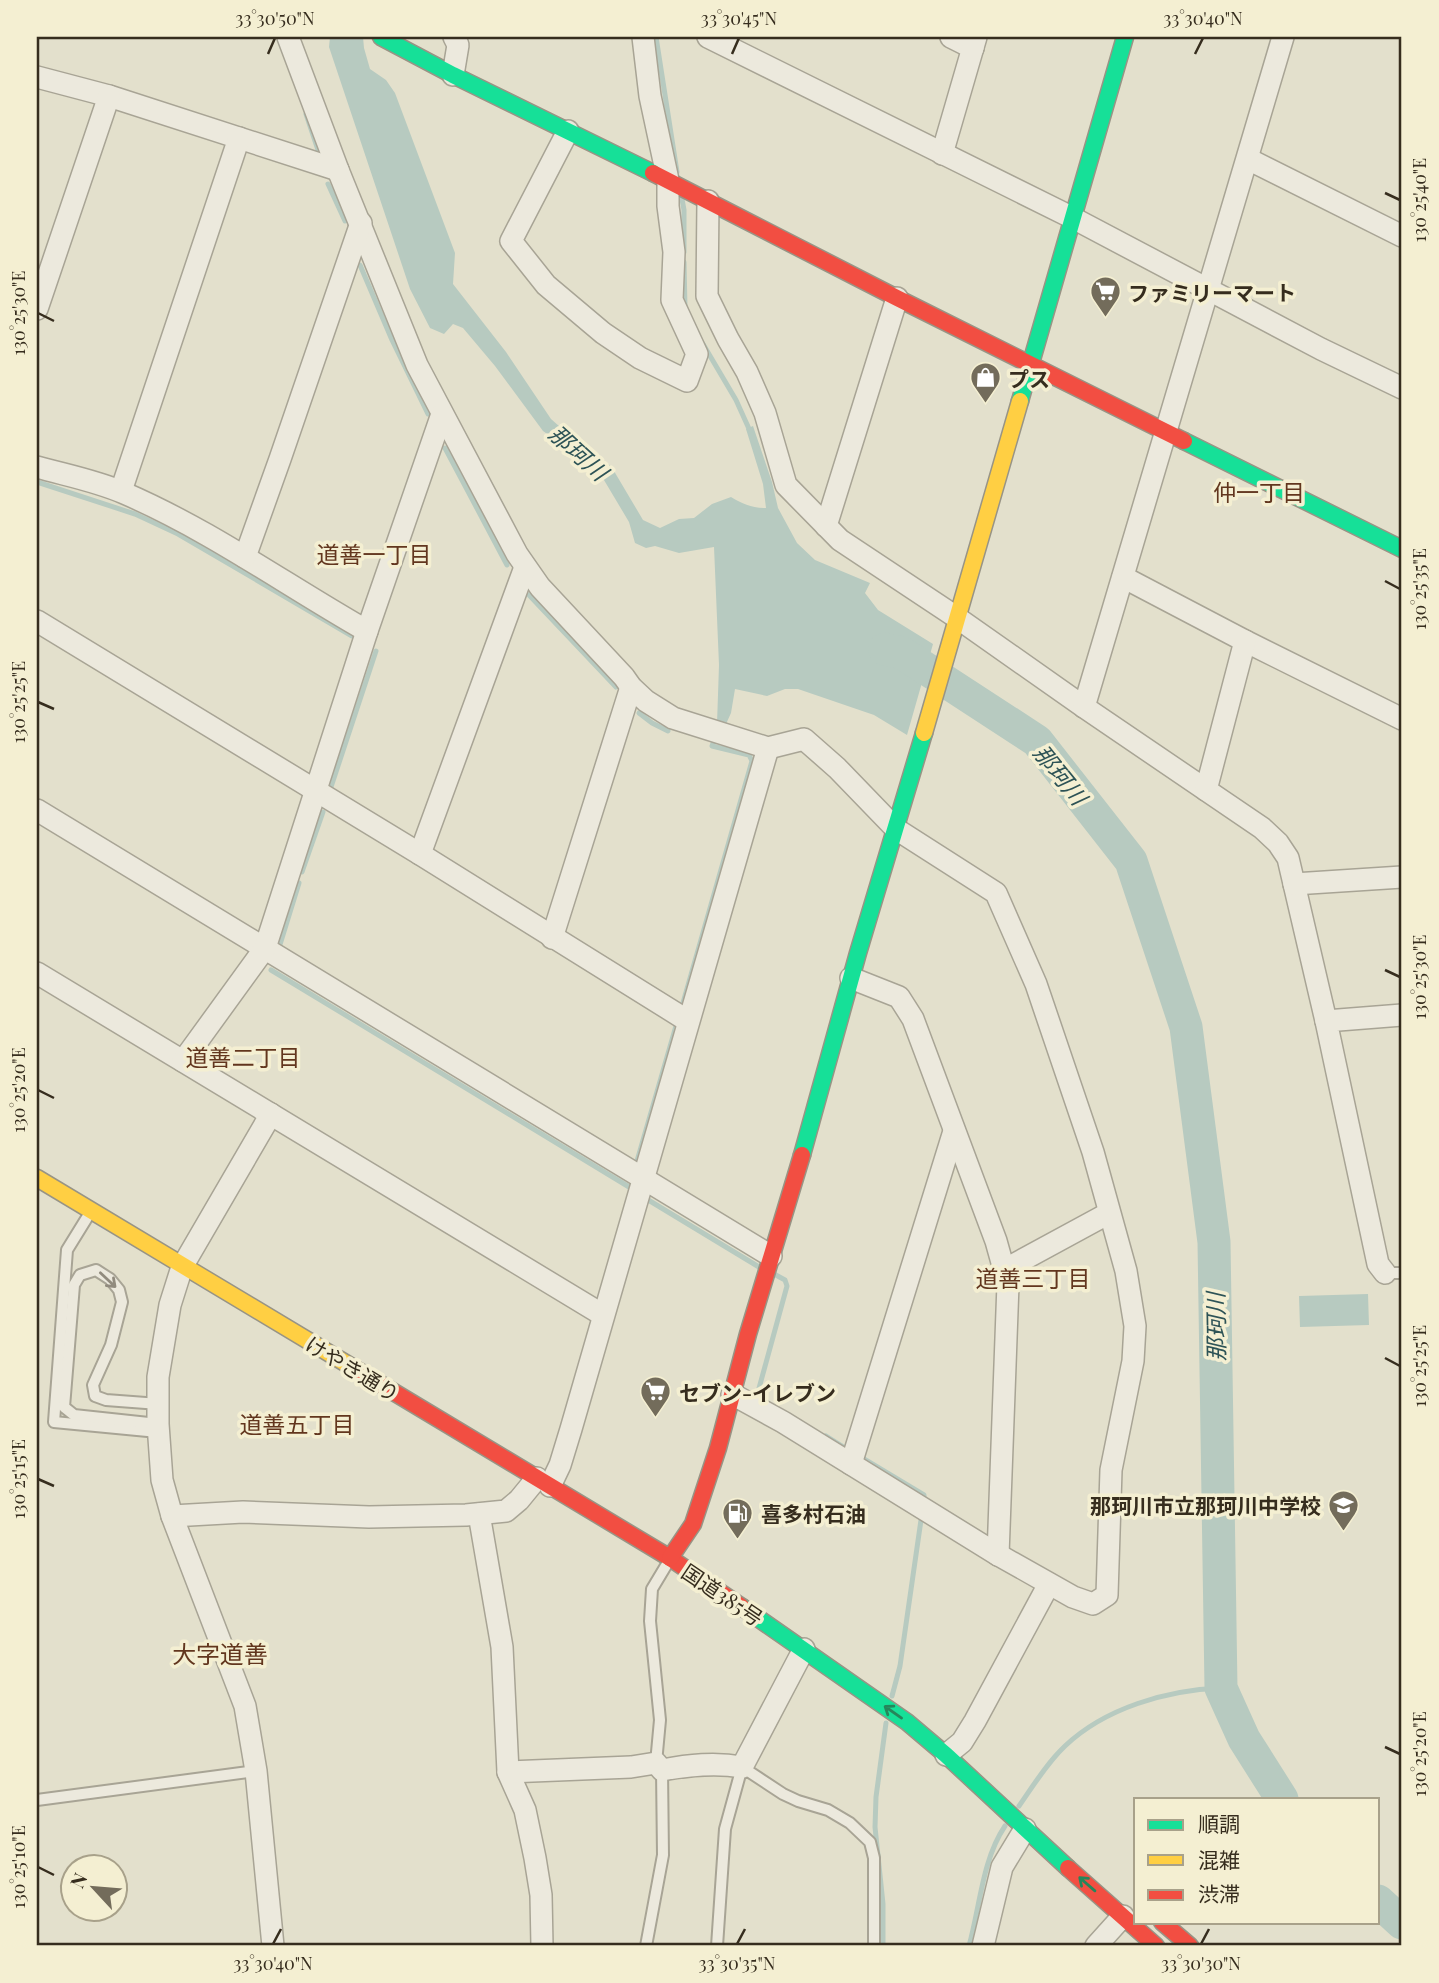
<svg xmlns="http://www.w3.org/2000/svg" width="1439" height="1983" viewBox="0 0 1439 1983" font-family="'Playfair Display','Noto Sans JP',serif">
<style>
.water{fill:#b7cac0}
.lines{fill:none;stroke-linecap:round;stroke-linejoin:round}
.stream{stroke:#b7cac0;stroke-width:5}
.river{stroke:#b7cac0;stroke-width:33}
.lane-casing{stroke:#a8a495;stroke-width:14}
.street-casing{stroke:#a8a495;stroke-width:24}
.fast-casing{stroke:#989485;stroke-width:19}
.slow-casing{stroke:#989485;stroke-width:19}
.jam-casing{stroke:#989485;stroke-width:19}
.lane{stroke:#ece9dd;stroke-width:10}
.street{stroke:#ece9dd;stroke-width:21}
.fast{stroke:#16e098;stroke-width:16}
.slow{stroke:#ffcf43;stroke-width:16}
.jam{stroke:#f24e42;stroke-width:16}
.oneway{stroke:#918b7e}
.oneway2{stroke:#26865b}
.ticks{fill:none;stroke:#362d1e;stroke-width:2.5}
.labels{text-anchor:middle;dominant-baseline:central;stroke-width:7;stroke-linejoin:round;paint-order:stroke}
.poi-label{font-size:21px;font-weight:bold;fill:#362d1e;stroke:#f4efd2;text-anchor:start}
.street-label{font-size:21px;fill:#362d1e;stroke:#f4efd2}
.water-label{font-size:23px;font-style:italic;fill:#2d5356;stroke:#f4efd2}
.neighbourhood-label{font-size:23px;fill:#62361e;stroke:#f4efd2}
.quarter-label{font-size:24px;fill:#62361e;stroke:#f4efd2}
.neatline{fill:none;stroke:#362d1e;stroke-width:2.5}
.ticks-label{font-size:18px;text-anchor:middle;fill:#362d1e}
</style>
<rect width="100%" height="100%" fill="#e3e0cc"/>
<g class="water">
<path d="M 330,37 L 363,37 L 364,48 L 370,69 L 386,80 L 395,93 L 455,253 L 453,284 L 506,352 L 551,419 L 577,442 L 611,466 L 643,520 L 660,528 L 679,519 L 694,518 L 712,504 L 731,497 C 743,504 751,508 766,508 L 763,484 L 746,429 L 753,426 L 772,482 L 778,508 L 797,543 L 815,560 L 870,583 L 865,593 L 878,610 L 933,644 L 907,735 L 874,715 L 798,689 L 785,689 L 767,696 L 735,689 L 731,713 L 726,724 L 717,724 L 719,665 L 714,547 L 679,553 L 655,546 L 646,548 L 635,543 L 629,522 L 598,470 L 543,431 L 495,366 L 463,328 L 453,324 L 444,334 L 430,328 L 410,289 L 329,47 Z"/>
<path d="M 1368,1294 L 1369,1325 L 1300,1327 L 1299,1296 Z"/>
</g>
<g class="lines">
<g class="stream">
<path d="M 656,37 L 677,172"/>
<path d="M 306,114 L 318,150"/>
<path d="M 328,184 L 345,221"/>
<path d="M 682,199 L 684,210 L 684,252"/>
<path d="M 684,262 L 685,308"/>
<path d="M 360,265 L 392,340 L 428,414"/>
<path d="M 703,344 L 736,400 L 750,431"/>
<path d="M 445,448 L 507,565"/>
<path d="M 37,482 L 135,514 L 178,534 L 352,636"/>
<path d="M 529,595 L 616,687"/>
<path d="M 639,713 L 652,723 L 668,731"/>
<path d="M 330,790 L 376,651"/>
<path d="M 302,872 L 323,812"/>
<path d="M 278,951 L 299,883"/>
<path d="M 271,970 L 634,1190"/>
<path d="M 681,1010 L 752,761 L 749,755 L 712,746 L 714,741"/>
<path d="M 635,1168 L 678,1019"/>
<path d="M 645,1198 L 759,1267"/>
<path d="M 766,1401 L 761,1398 L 758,1392 L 787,1286 L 785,1280 L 774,1274"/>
<path d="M 826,1436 L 850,1451"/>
<path d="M 859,1456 L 924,1495 L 924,1503"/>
<path d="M 892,1696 L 900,1666 L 922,1513"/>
<path d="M 1019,1806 C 1033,1786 1047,1763 1065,1746 C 1105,1708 1167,1690 1221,1688"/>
<path d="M 883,1946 L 883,1904 L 875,1827 L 876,1797 L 886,1723"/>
<path d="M 969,1946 C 980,1907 982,1860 1005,1826"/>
</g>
<g class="river">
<path d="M 885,649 L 902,653 L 1037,741 L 1131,861 L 1186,1027 L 1214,1242 L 1221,1688 L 1244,1739 L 1282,1799"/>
<path d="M 1378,1901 L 1402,1923"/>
</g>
<defs>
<g id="lane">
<path d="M 88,1216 L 67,1250 L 54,1422 L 158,1432"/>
<path d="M 1385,1273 L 1402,1273"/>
<path d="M 158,1424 L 74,1415 L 64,1407 L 74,1285 L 80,1275 L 96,1270 L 110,1279 L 119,1290 L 122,1302 L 111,1345 L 93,1385 L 95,1396 L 106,1400 L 159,1404"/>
<path d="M 656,1763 L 660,1720 L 650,1621 L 652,1589 L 667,1564"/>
<path d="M 37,1800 L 256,1771"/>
<path d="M 646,1946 L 663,1855 L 662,1770"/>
<path d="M 717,1946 L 725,1829 L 742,1767 L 783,1794 L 798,1801 L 828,1810 L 850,1823 L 870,1842 L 874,1858 L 874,1946"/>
</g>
<g id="street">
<path d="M 288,37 L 338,170 L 417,365 L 517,554 L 540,587 L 624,677 L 631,687 L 646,701 L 673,718 L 768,748 L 804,739 L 837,768 L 896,829 L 996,893 L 1036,984 L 1093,1152 L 1126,1271 L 1135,1326 L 1133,1361 L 1111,1470 L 1107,1595 L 1093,1604 L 1073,1597 L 995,1553 L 783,1422 L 732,1394"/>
<path d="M 708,37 L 1073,218 L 1321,349 L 1402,388"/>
<path d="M 951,37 L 973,48"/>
<path d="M 453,75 L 458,45 L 454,37"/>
<path d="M 37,77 L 109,96 L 338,170"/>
<path d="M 568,131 L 511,241 L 546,285 L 603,333 L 640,358 L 687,381 L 697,354 L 672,300 L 674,252 L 668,206 L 668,180 L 650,96 L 643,37"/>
<path d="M 942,154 L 976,37"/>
<path d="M 1248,159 L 1402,236"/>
<path d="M 708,201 L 707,296 L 728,339 L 747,372 L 765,413 L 786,485 L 840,540 L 956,617 L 1084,707 L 1262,828 L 1278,843 L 1288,858 L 1326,1021"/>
<path d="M 37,309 L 109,96"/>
<path d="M 37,467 C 65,475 97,481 124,493 C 210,530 286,585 367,631"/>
<path d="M 121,491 L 239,138"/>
<path d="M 826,526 L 897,298"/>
<path d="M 245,557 L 280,459 L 361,223"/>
<path d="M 1123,577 L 1245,641 L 1402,719"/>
<path d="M 37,621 L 420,854 L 688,1021"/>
<path d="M 1084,707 L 1283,37"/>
<path d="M 1206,790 L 1245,641"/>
<path d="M 37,810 L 771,1256"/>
<path d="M 420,854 L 525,567"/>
<path d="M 1294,884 L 1402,877"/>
<path d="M 552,938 L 631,687"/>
<path d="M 37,973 L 603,1315"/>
<path d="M 851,978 L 899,997 L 913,1019 L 996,1241 L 1008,1284 L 998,1555"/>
<path d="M 183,1061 L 265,948 L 367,631 L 442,414"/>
<path d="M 271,1114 L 182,1267 L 170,1305 L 158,1377 L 158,1424 L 162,1480 L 172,1516 L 245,1706 L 256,1771 L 273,1946"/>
<path d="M 1004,1270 L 1109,1213"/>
<path d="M 1385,1273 L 1378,1264 L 1326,1021 L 1402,1015"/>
<path d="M 851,1464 L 954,1131"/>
<path d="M 550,1486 L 560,1465 L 571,1429 L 768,748"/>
<path d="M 479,1514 L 502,1647 L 508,1772 L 525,1810 L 535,1858 L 541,1895 L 542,1946"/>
<path d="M 172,1516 L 243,1512 L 369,1517 L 466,1515 L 506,1511 L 519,1500 L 537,1478"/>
<path d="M 946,1755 L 962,1742 L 975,1721 L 1049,1584"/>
<path d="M 508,1772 L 631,1767 L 656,1763 L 662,1770 C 689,1765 715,1762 742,1767 L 804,1649"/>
<path d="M 983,1946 L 1002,1867 L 1025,1829"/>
<path d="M 1096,1946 L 1123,1916"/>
</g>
<g id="fast">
<path d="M 381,37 L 453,75 L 653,173"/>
<path d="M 1020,401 L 1125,37"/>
<path d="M 1184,441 L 1402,549"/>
<path d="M 802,1155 L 858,953 L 924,733"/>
<path d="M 742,1607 L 907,1722 L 946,1755 L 1068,1868"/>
</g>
<g id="slow">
<path d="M 924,733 L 1020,401"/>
<path d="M 37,1178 L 357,1370"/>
</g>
<g id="jam">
<path d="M 653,173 L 897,298 L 1184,441"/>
<path d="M 357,1370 L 670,1558 L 742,1607"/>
<path d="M 670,1558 L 693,1524 L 718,1448 L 748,1334 L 802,1155"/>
<path d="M 1068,1868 L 1156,1946"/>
<path d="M 1162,1922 L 1190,1946"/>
</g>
</defs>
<use href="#lane" class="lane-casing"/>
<use href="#street" class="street-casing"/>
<use href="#fast" class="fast-casing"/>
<use href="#slow" class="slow-casing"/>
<use href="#jam" class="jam-casing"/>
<use href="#lane" class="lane"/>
<use href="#street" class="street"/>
<use href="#fast" class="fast"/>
<use href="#slow" class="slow"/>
<use href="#jam" class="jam"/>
</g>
<defs><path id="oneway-shaft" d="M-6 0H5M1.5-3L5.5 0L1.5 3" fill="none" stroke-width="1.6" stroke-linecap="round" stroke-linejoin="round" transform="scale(1.75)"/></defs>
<use class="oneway" href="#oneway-shaft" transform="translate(108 1280) rotate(43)"/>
<g class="oneway2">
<use href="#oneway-shaft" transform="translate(893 1712) rotate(-145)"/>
<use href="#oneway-shaft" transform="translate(1087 1884) rotate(-139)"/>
</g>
<path class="ticks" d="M 268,54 L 275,38M 732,54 L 739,38M 1195,54 L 1203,38M 1385,193 L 1400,200M 38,313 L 54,321M 1385,581 L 1400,589M 38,702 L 54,709M 1385,970 L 1400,977M 38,1090 L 54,1098M 1385,1358 L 1400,1366M 38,1479 L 54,1486M 1385,1747 L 1400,1754M 38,1867 L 54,1875M 273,1944 L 281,1929M 737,1944 L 745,1929M 1201,1944 L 1209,1929"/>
<defs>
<symbol id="supermarket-pin" viewBox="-11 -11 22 30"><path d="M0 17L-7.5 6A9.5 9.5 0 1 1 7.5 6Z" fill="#736c5b" stroke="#f4efd2"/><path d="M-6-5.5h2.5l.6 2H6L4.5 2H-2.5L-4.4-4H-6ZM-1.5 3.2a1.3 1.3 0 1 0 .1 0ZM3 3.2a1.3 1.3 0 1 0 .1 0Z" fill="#fff"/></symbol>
<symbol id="shop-pin" viewBox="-11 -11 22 30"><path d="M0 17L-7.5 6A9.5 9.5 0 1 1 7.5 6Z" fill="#736c5b" stroke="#f4efd2"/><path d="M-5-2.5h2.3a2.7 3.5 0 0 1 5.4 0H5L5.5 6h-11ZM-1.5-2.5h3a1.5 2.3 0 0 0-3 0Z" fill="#fff"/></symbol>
<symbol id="school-pin" viewBox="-11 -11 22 30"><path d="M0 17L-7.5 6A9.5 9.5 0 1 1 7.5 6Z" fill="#736c5b" stroke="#f4efd2"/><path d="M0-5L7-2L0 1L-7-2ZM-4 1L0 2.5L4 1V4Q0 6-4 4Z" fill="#fff"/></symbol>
<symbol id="fuel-pin" viewBox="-11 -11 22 30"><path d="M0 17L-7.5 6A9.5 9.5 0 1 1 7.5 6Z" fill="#736c5b" stroke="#f4efd2"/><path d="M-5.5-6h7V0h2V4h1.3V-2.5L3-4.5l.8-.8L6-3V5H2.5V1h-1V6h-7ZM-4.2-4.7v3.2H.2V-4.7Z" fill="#fff"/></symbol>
</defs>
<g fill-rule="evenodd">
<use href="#supermarket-pin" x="1088" y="274" width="35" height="47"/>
<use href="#shop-pin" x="968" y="360" width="35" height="47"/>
<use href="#supermarket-pin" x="638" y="1374" width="35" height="47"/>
<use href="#school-pin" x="1326" y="1488" width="35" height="47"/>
<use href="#fuel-pin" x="720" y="1496" width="35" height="47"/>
</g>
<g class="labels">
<g class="poi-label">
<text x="1128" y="292">ファミリーマート</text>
<text x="1008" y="378">プス</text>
<text x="679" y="1392">セブン-イレブン</text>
<text x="1321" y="1505" text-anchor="end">那珂川市立那珂川中学校</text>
<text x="761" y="1513">喜多村石油</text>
</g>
<g class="street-label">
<text transform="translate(353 1368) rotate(31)">けやき通り</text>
<text transform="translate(723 1594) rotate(34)">国道385号</text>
</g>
<g class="water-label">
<text transform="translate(579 452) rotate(42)">那珂川</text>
<text transform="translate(1061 774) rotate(51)">那珂川</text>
<text transform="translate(1215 1327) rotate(-91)">那珂川</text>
</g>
<g class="neighbourhood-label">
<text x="1259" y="491">仲一丁目</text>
<text x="374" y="553">道善一丁目</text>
<text x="243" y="1056">道善二丁目</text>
<text x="1033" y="1277">道善三丁目</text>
<text x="297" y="1423">道善五丁目</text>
</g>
<g class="quarter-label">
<text x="220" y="1653">大字道善</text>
</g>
</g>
<rect width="1439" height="1983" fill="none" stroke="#f4efd2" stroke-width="77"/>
<rect x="1134" y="1798" width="245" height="126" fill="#f4efd2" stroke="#a8a18a" stroke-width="2"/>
<rect x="1148" y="1820" width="35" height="10" fill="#16e098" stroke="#a8a18a" stroke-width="2"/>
<text x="1198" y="1832" font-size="21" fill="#362d1e">順調</text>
<rect x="1148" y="1855" width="35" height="10" fill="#ffcf43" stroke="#a8a18a" stroke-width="2"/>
<text x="1198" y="1868" font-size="21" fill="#362d1e">混雑</text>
<rect x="1148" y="1890" width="35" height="10" fill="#f24e42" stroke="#a8a18a" stroke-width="2"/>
<text x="1198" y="1902" font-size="21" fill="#362d1e">渋滞</text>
<g transform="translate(94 1888) rotate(296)"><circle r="33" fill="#f4efd2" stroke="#a8a18a" stroke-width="2"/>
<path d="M0-5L12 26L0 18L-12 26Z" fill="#736c5b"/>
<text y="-10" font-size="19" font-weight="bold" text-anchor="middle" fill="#362d1e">N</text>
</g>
<rect x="38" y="38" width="1362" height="1906" class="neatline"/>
<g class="ticks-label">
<text x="275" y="25">33°30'50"N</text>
<text x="739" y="25">33°30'45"N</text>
<text x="1203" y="25">33°30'40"N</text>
<text transform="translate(1420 200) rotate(-90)" y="6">130°25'40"E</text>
<text transform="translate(19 313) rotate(-90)" y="6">130°25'30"E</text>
<text transform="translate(1420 589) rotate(-90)" y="6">130°25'35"E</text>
<text transform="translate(19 702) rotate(-90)" y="6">130°25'25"E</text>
<text transform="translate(1420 977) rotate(-90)" y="6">130°25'30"E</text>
<text transform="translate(19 1090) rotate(-90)" y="6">130°25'20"E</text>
<text transform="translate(1420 1366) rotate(-90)" y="6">130°25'25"E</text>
<text transform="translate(19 1479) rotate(-90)" y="6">130°25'15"E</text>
<text transform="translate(1420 1754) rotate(-90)" y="6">130°25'20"E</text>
<text transform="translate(19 1867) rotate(-90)" y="6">130°25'10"E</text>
<text x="273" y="1970">33°30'40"N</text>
<text x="737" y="1970">33°30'35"N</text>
<text x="1201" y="1970">33°30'30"N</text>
</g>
</svg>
